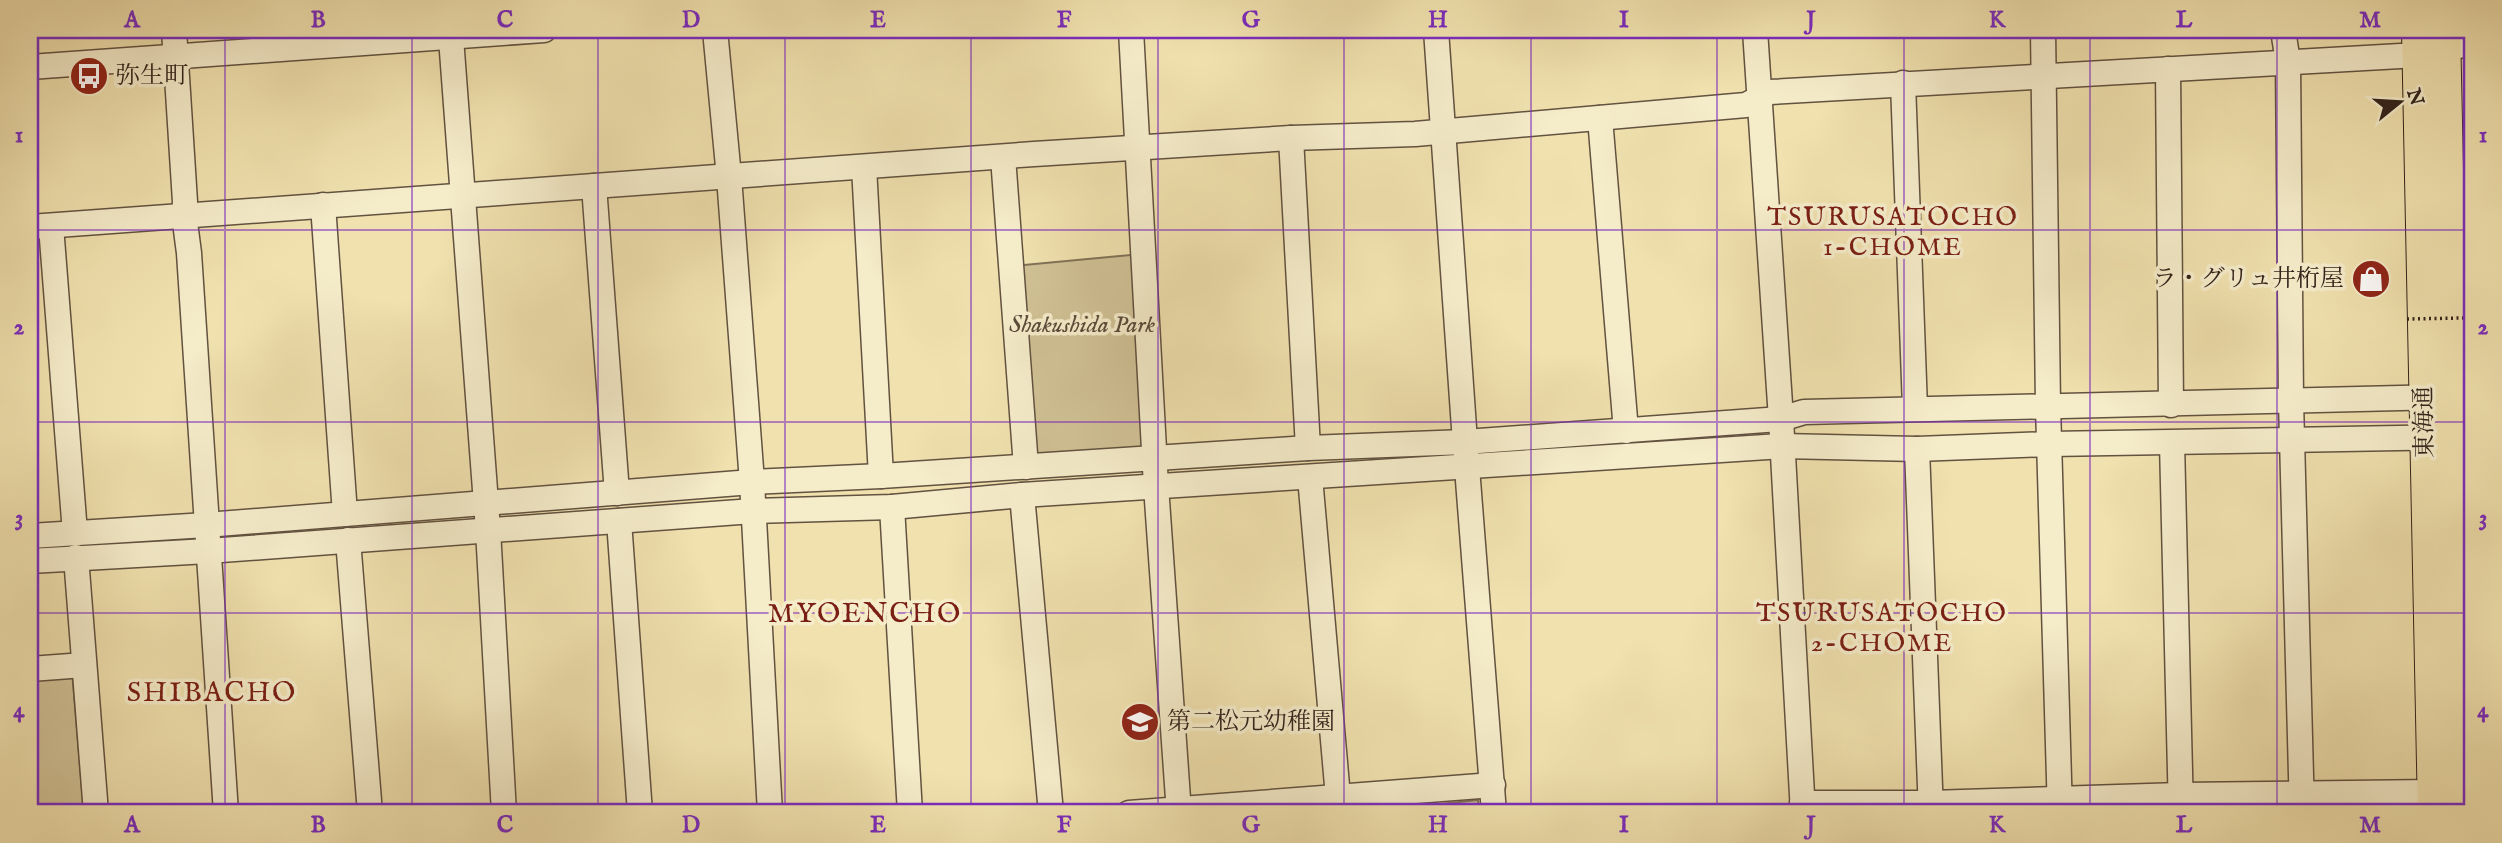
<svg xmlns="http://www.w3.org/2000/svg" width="2502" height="843" viewBox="0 0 2502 843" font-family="'IM FELL English','Noto Serif JP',serif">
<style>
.green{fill:#d0c195;stroke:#817258;stroke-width:2}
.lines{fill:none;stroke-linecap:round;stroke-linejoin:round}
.minor-casing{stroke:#625240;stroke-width:27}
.major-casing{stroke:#32221b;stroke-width:34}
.minor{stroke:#f5ecca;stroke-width:24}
.major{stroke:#f0e1ae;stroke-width:32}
.path-bridge{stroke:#32221b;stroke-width:3.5;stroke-dasharray:2 3.5;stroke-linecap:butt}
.grid{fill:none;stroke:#7b2cbf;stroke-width:2;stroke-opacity:0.55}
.labels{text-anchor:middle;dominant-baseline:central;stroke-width:7;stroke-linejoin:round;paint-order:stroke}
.poi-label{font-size:24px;fill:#32221b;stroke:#f5ecca;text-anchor:start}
.park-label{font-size:24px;font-style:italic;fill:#5a4a3a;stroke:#f5ecca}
.street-label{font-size:24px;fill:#32221b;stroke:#f5ecca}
.neighbourhood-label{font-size:26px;letter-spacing:2px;fill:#7a1f14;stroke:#f5ecca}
.quarter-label{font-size:28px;letter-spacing:2px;fill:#7a1f14;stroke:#f5ecca}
.neatline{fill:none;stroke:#7b2cbf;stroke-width:2.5}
.grid-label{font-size:23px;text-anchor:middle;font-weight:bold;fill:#7b2cbf}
</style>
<rect width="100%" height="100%" fill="#f0e1ae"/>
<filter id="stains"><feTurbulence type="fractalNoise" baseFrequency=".00286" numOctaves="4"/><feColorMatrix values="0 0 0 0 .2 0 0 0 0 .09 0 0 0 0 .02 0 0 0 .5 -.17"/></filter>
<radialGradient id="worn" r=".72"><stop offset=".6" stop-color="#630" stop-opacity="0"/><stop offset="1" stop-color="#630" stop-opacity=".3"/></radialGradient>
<g class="green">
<path d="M 1141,254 L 1153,456 L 1029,466 L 1014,266 Z"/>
<path d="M 72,671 L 84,813 L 30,813 L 30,675 Z"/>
<path d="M 1478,800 L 1479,813 L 1354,813 Z"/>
</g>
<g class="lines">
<defs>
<g id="minor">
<path d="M 174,30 L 185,202 L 184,215 L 189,253 L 226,813"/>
<path d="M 715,30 L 729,177 L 752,482 L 770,813"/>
<path d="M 1131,30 L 1156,486 L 1179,813"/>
<path d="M 1436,30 L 1465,442 L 1494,813"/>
<path d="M 1755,30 L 1781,419 L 1803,813"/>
<path d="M 2043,30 L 2048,406 L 2060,813"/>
<path d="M 2283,30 L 2288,62 L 2291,401 L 2302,813"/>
<path d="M 451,38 L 488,530 L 504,813"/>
<path d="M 2445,51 L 2472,41"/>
<path d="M 30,67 L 544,30"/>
<path d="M 2168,69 L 2171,405"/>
<path d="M 1903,83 L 1915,408"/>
<path d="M 1600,118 L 1626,431"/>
<path d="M 1291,138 L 1308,448"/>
<path d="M 1003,157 L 1026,467"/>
<path d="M 864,167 L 881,476"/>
<path d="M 594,186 L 617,493"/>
<path d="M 323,205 L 345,514"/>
<path d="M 51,226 L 75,533"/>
<path d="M 30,227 L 1034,154 L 1291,138 L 1415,134 L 1746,105 L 1770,92 L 2418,55"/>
<path d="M 2172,443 L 2181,813"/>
<path d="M 1917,449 L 1931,813"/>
<path d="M 1310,477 L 1338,797"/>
<path d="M 1022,495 L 1051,813"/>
<path d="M 892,507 L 910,813"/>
<path d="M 619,521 L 640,813"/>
<path d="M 30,536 L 206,525 L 752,482 L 881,476 L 1308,448 L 1465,442 L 1781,419 L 1804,412 L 2442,397"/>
<path d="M 348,540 L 370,813"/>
<path d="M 76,557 L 96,813"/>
<path d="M 30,561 L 208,551 L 753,511 L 892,507 L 1022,495 L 1782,446 L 1917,449 L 2050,444 L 2455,437 L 2472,431"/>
<path d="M 30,669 L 84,665"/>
<path d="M 1802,803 L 1930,803 L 2180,795 L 2433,792"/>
<path d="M 1129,813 L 1493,785"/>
</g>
<g id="major">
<path d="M 2418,30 L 2434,813"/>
<path d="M 2444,30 L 2461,813"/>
</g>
</defs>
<use href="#minor" class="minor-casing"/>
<use href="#major" class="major-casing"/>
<use href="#minor" class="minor"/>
<use href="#major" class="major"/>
<path class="path-bridge" d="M 2407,319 L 2463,318"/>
</g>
<path class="grid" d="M 225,30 L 225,813M 412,30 L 412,813M 598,30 L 598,813M 785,30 L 785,813M 971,30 L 971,813M 1158,30 L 1158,813M 1344,30 L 1344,813M 1531,30 L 1531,813M 1717,30 L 1717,813M 1904,30 L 1904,813M 2090,30 L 2090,813M 2277,30 L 2277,813M 30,230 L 2472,230M 30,422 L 2472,422M 30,613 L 2472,613"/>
<defs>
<symbol id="bus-disc" viewBox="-11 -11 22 22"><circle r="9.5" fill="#8f2418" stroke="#f5ecca"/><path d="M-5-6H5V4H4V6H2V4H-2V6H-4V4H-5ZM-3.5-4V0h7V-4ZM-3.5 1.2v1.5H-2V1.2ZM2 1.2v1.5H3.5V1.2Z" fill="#fff"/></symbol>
<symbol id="shop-disc" viewBox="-11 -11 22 22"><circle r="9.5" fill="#8f2418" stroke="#f5ecca"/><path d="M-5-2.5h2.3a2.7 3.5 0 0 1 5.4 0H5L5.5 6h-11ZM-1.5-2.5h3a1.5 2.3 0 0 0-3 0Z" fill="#fff"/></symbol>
<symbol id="school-disc" viewBox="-11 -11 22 22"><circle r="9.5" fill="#8f2418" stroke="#f5ecca"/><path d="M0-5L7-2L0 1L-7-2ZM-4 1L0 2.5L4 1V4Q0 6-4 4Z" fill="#fff"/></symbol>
</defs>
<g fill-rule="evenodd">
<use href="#bus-disc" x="67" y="54" width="44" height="44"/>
<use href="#shop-disc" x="2349" y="257" width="44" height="44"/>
<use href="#school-disc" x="1118" y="700" width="44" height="44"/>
</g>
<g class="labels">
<g class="poi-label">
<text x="116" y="76">弥生町</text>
<text x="2344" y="279" text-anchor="end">ラ・グリュ井桁屋</text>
<text x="1167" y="722">第二松元幼稚園</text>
</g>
<g class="park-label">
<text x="1082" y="325">Shakushida Park</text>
</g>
<g class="street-label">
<text transform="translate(2425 422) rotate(-91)">東海通</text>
</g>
<g class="neighbourhood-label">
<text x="1893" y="217">TSURUSATOCHO<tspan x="1893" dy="30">1-CHOME</tspan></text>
<text x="1882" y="613">TSURUSATOCHO<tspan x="1882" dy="30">2-CHOME</tspan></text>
</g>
<g class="quarter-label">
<text x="865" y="614">MYOENCHO</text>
<text x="212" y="693">SHIBACHO</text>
</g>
</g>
<rect width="2502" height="843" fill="none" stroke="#f0e1ae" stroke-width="77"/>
<g transform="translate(2400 102) rotate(72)" stroke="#f5ecca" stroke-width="5" paint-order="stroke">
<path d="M0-5L12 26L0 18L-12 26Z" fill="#32221b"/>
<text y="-10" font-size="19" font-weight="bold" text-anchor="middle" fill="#32221b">N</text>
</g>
<rect x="38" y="38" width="2426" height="766" class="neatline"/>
<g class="grid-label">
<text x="132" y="27">A</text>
<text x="318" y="27">B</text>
<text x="505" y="27">C</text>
<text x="691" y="27">D</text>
<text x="878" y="27">E</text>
<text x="1064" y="27">F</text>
<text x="1251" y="27">G</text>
<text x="1438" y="27">H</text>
<text x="1624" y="27">I</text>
<text x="1811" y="27">J</text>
<text x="1997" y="27">K</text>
<text x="2184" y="27">L</text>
<text x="2370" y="27">M</text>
<text x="19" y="142">1</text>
<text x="2483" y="142">1</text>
<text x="19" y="334">2</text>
<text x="2483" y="334">2</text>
<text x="19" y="525">3</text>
<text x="2483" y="525">3</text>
<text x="19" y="717">4</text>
<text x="2483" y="717">4</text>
<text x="132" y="832">A</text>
<text x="318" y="832">B</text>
<text x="505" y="832">C</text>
<text x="691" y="832">D</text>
<text x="878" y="832">E</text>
<text x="1064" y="832">F</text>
<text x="1251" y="832">G</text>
<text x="1438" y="832">H</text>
<text x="1624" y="832">I</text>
<text x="1811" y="832">J</text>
<text x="1997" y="832">K</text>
<text x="2184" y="832">L</text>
<text x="2370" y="832">M</text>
</g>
<rect width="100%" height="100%" filter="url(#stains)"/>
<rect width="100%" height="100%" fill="url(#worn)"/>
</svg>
